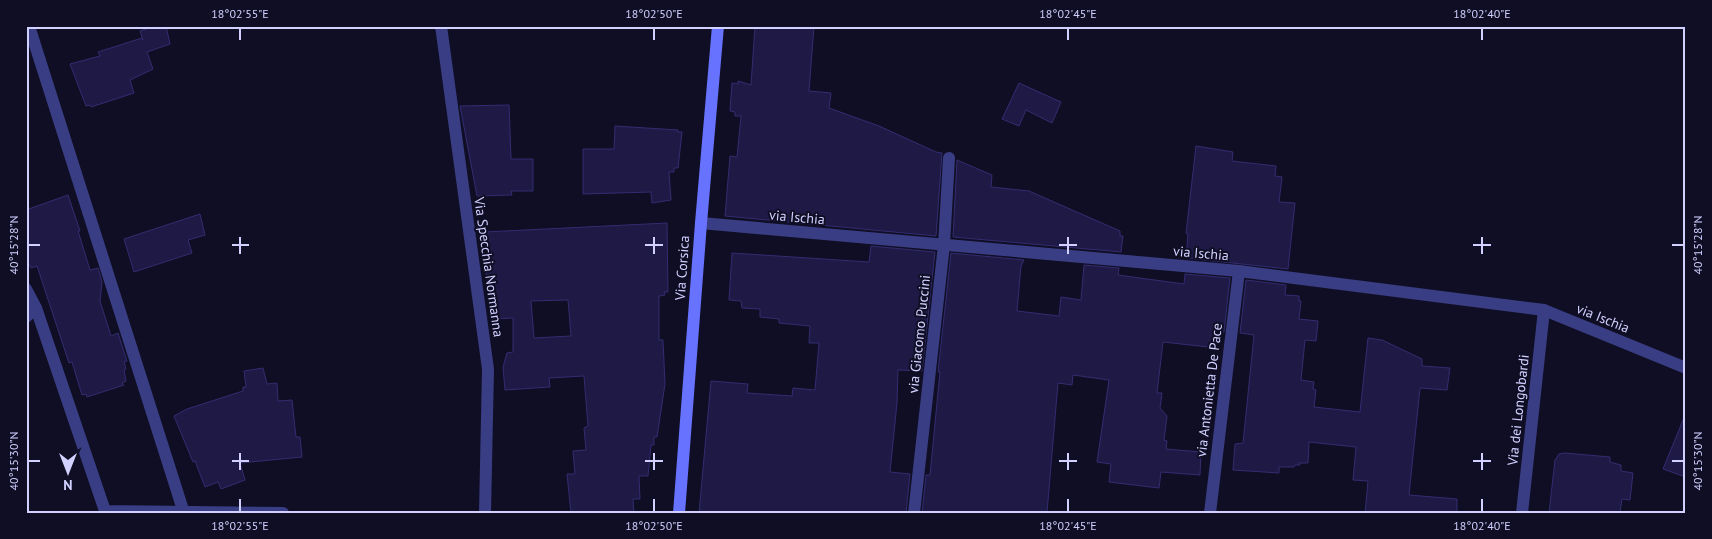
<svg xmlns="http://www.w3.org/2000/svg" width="1712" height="539" viewBox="0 0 1712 539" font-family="'PT Sans',sans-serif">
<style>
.building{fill:#1f1a45;stroke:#332c71;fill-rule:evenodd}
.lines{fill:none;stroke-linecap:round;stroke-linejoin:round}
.minor{stroke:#393d83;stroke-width:12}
.secondary{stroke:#6772ff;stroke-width:12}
.ticks{fill:none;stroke:#d1d0ff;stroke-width:2}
.labels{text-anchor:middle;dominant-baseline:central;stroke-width:4;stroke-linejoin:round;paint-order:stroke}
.street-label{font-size:14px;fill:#d1d0ff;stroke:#100e24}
.neatline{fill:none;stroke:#d1d0ff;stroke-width:2}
.ticks-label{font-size:12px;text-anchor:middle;fill:#d1d0ff}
</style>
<rect width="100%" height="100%" fill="#100e24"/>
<g class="building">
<path d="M 155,26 L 166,26 L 170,44 L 147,52 L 153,69 L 130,80 L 134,93 L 91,107 L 90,105 L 86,106 L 70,64 L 100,56 L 98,52 L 142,38 L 143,40 L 140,31 Z"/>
<path d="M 755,26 L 814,26 L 809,91 L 831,93 L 829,108 L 879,126 L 936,152 L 942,153 L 936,236 L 725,216 L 730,156 L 737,157 L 741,116 L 735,116 L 735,112 L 730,111 L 732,83 L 738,84 L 738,81 L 751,85 Z"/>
<path d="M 1019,83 L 1061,102 L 1052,123 L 1026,110 L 1019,126 L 1002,119 Z"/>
<path d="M 509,105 L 511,159 L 533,159 L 533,191 L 511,191 L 512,195 L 477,196 L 460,106 Z"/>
<path d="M 615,126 L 678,130 L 678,132 L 682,132 L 678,168 L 674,168 L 674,172 L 669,172 L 671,200 L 652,203 L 651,192 L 583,194 L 583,149 L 614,149 Z"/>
<path d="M 1196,146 L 1233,152 L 1232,161 L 1276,166 L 1275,176 L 1282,177 L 1279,202 L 1295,203 L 1288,269 L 1186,258 L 1188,234 L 1186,233 Z"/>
<path d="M 957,160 L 992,175 L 991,187 L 1029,191 L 1120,231 L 1120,236 L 1123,236 L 1121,252 L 953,237 Z"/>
<path d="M 68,195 L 80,231 L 78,231 L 90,270 L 98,268 L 102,282 L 100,301 L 111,336 L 118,333 L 127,361 L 124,362 L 126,369 L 124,370 L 126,381 L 122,383 L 124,385 L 87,397 L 86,394 L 82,395 L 72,362 L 69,363 L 37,266 L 31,268 L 26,259 L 26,210 Z"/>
<path d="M 200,214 L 205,235 L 188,240 L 192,253 L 134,272 L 124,239 Z"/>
<path d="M 667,223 L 668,292 L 664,292 L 665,295 L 659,296 L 659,340 L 663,340 L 665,384 L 657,437 L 654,437 L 654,445 L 651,445 L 648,476 L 639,476 L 640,499 L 633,499 L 634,513 L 571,513 L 567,474 L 575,474 L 573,451 L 586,450 L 584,428 L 588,426 L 584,376 L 549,378 L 550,387 L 505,390 L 503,367 L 507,353 L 513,352 L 513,318 L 494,319 L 493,301 L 488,302 L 486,271 L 489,271 L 485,232 ZM 568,300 L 571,336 L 534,338 L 531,301 Z"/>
<path d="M 871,246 L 935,252 L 922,371 L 898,370 L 897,403 L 890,472 L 910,474 L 906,513 L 699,513 L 711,381 L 748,384 L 747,393 L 792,396 L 793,388 L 815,390 L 819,343 L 809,343 L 810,326 L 779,323 L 779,319 L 760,317 L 760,309 L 742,308 L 741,301 L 729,300 L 732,253 L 869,262 Z"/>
<path d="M 951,253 L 1024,260 L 1021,266 L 1017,311 L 1059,316 L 1061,297 L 1081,300 L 1084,265 L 1119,268 L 1118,275 L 1184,284 L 1185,274 L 1230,278 L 1224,332 L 1216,331 L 1214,346 L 1208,345 L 1208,347 L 1163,342 L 1157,393 L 1162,393 L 1160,408 L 1167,416 L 1164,440 L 1167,441 L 1166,449 L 1201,452 L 1200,475 L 1161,472 L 1159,488 L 1109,482 L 1111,464 L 1097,462 L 1109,380 L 1073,375 L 1072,385 L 1058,383 L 1047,513 L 922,513 L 926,475 L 930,475 L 940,372 L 938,372 Z"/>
<path d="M 1246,280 L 1286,285 L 1285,295 L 1299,296 L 1299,301 L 1301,301 L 1299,319 L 1318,321 L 1316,341 L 1305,340 L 1301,380 L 1314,382 L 1313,389 L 1316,390 L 1314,407 L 1360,412 L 1368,338 L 1382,340 L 1422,359 L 1422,366 L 1450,368 L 1447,390 L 1420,388 L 1409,495 L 1457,499 L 1457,513 L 1365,513 L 1368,481 L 1353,480 L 1356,447 L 1309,442 L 1308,463 L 1299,463 L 1300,465 L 1295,465 L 1294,467 L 1279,467 L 1279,473 L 1233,470 L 1235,444 L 1243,443 L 1254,335 L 1240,333 Z"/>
<path d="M 263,368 L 267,384 L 277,383 L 278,401 L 292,400 L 296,437 L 300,437 L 302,457 L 240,463 L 245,480 L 221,489 L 218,482 L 205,487 L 195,461 L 193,462 L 174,416 L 187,409 L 243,391 L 243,387 L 246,387 L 244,371 Z"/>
<path d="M 1685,415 L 1686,415 L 1686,477 L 1663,469 Z"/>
<path d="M 1565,453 L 1610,457 L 1610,462 L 1621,465 L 1621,471 L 1633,473 L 1630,500 L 1622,499 L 1620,513 L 1549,513 L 1555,460 L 1559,454 Z"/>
</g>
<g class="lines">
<g class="minor">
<path d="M 29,26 L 184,513"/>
<path d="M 441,26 L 488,369 L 485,513"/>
<path d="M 701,223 L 1239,271 L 1544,310 L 1686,368"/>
<path d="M 26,289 L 36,308 L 105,511 L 283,513"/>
<path d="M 26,317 L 36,308"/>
<path d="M 914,513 L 944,245 L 949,158"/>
<path d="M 1210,513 L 1239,271"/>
<path d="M 1522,513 L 1544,310"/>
</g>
<path class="secondary" d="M 679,513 L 701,223 L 718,26"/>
</g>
<path class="ticks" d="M 240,28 L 240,40M 654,28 L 654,40M 1068,28 L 1068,40M 1482,28 L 1482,40M 240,237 L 240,254M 654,237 L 654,254M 1068,237 L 1068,254M 1482,237 L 1482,254M 28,245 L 40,245M 232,245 L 249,245M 645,245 L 663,245M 1059,245 L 1077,245M 1473,245 L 1491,245M 1672,245 L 1684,245M 240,453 L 240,470M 654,453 L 654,470M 1068,453 L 1068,470M 1482,453 L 1482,470M 28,461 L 40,461M 232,461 L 249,461M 645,461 L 663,461M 1059,461 L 1077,461M 1473,461 L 1491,461M 1672,461 L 1684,461M 240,499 L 240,512M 654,499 L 654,512M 1068,499 L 1068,512M 1482,499 L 1482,512"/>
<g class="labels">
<g class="street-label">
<text transform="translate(797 217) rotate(5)">via Ischia</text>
<text transform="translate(1201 253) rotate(5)">via Ischia</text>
<text transform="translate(489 267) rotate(82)">Via Specchia Normanna</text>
<text transform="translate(682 268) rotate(-86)">Via Corsica</text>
<text transform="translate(1603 318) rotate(22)">via Ischia</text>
<text transform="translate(919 334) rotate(-84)">via Giacomo Puccini</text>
<text transform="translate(1209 390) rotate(-83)">via Antonietta De Pace</text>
<text transform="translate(1518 410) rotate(-84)">Via dei Longobardi</text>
</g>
</g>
<rect width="1712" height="539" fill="none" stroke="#100e24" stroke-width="55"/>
<g transform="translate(68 472) rotate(180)" stroke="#100e24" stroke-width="4" paint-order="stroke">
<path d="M0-4L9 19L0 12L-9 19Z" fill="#d1d0ff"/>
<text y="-8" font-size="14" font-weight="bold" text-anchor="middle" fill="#d1d0ff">N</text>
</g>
<rect x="28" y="28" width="1656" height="484" class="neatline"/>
<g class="ticks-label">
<text x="240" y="18">18°02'55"E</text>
<text x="654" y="18">18°02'50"E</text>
<text x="1068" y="18">18°02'45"E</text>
<text x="1482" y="18">18°02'40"E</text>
<text transform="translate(1698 245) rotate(-90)" y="4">40°15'28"N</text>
<text transform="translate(14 245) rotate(-90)" y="4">40°15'28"N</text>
<text transform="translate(1698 461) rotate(-90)" y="4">40°15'30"N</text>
<text transform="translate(14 461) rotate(-90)" y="4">40°15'30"N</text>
<text x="240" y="530">18°02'55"E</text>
<text x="654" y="530">18°02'50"E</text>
<text x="1068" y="530">18°02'45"E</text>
<text x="1482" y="530">18°02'40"E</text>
</g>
</svg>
